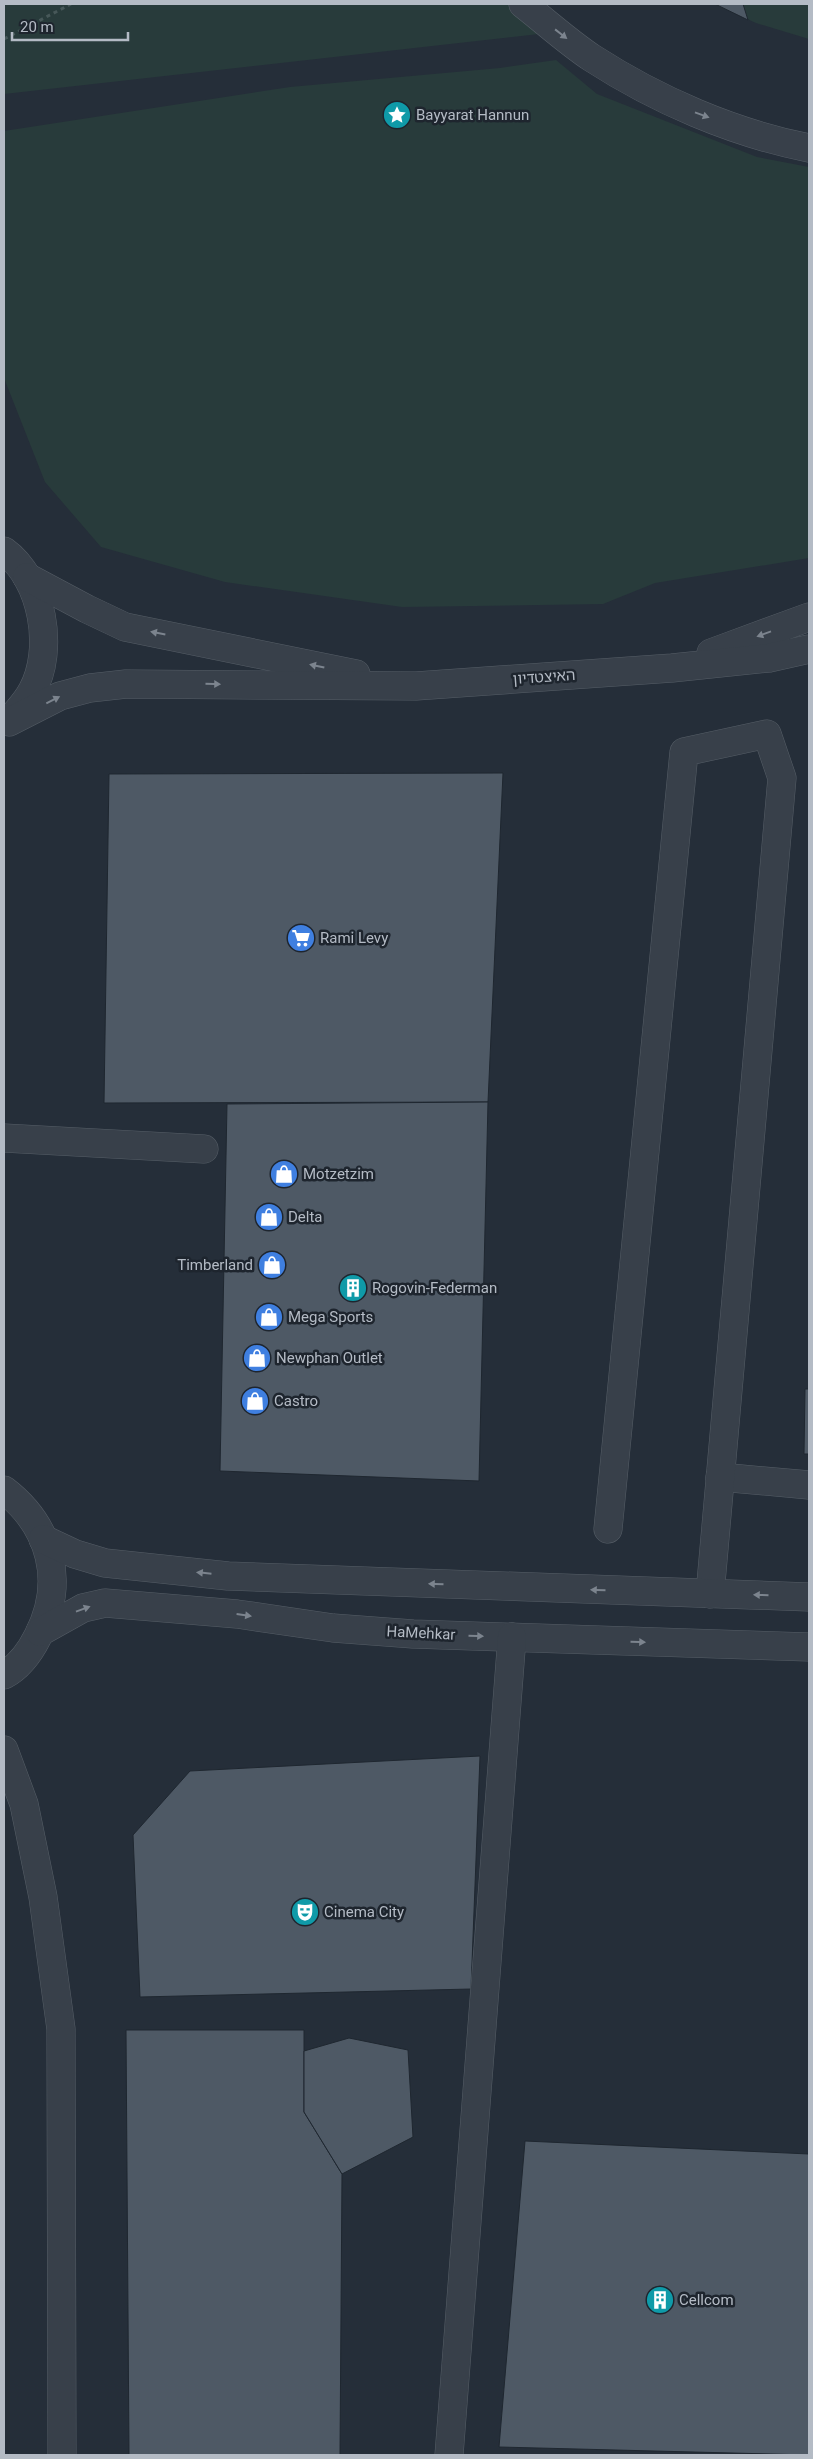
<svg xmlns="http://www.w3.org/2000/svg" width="813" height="2459" viewBox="0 0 813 2459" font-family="Roboto,'Noto Sans Hebrew',sans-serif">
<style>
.green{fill:#283b3b}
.building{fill:#4e5965;stroke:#1f2730}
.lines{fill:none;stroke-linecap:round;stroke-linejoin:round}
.minor-casing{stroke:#565e67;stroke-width:29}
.path{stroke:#475859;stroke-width:3;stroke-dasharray:4 4;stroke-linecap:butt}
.minor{stroke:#38404a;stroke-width:28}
.oneway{fill:#7c848e}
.labels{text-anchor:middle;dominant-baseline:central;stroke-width:5;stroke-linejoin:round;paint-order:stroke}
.poi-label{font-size:15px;fill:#b4bbc5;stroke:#1e252e;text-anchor:start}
.street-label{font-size:15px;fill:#b4bbc5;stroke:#1e252e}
</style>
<rect width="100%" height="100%" fill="#252e39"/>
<g class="green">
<path d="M 4,4 L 509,4 L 539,34 L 4,94 Z"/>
<path d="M 715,4 L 809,4 L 809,39 L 756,23 Z"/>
<path d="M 556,60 L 597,94 L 757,157 L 809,167 L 809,558 L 655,583 L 603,604 L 402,607 L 225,582 L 101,547 L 45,482 L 4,378 L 4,131 L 290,87 L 500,68 Z"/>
</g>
<g class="building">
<path d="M 715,4 L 743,4 L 748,20 Z"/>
<path d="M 503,773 L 488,1102 L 104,1103 L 109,774 Z"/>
<path d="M 488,1102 L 479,1481 L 220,1471 L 227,1104 Z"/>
<path d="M 805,1389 L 809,1389 L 809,1454 L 804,1454 Z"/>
<path d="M 480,1756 L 471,1989 L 140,1997 L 133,1835 L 190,1771 Z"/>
<path d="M 126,2030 L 304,2030 L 304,2112 L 342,2174 L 340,2455 L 129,2455 Z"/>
<path d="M 349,2038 L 408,2050 L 413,2137 L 342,2174 L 304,2112 L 304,2051 Z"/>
<path d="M 525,2141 L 809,2154 L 809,2455 L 499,2447 Z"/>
</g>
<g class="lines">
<defs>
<g id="minor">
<path d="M 523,4 C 546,22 568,42 592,58 C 657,100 733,133 809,148"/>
<path d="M 4,551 C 43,579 55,650 32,691 C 27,701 18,710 11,719"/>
<path d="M 27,577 L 87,609 L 125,627 L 356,674"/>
<path d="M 711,653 L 809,617"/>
<path d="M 9,722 L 60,696 L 90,688 L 126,684 L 416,686 L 672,668 L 769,658 L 809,649"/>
<path d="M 4,1138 L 204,1149"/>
<path d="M 720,1477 L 809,1485"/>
<path d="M 4,1490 C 51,1526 66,1582 38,1636 C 31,1650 19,1667 4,1675"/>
<path d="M 608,1529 L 684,752 L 767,734 L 782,778 L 710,1594"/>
<path d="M 43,1539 L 75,1554 L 105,1563 L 228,1576 L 809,1597"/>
<path d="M 40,1632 L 83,1608 L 105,1603 L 237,1614 L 333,1628 L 413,1634 L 809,1647"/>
<path d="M 4,1750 L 24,1804 L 43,1897 L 61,2029 L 62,2455"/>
<path d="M 449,2455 L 512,1637"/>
</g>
</defs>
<use href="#minor" class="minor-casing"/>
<path class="path" d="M 4,39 L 71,4"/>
<use href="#minor" class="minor"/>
</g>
<defs><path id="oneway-solid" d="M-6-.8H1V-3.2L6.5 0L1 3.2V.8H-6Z" transform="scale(1.25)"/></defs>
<g class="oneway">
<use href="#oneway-solid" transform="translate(561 34) rotate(38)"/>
<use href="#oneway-solid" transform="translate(702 115) rotate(20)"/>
<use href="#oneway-solid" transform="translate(158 633) rotate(-169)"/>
<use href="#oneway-solid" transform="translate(764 634) rotate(160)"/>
<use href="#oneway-solid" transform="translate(317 666) rotate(-168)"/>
<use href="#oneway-solid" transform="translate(213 684) rotate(1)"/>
<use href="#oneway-solid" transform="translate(53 700) rotate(-27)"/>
<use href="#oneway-solid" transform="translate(204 1573) rotate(-174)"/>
<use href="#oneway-solid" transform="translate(436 1584) rotate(-178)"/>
<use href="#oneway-solid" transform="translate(598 1590) rotate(-178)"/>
<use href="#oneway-solid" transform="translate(761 1595) rotate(-178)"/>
<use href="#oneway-solid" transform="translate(83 1609) rotate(-20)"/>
<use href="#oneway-solid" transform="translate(244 1615) rotate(8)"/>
<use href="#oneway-solid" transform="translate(476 1636) rotate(2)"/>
<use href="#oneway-solid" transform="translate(638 1642) rotate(2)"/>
</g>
<defs>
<symbol id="sight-disc" viewBox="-11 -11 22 22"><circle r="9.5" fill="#0f9aa8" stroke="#1e252e"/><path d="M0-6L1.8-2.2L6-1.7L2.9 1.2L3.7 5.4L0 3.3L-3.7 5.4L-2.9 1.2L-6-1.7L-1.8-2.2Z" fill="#fff"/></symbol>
<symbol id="supermarket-disc" viewBox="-11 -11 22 22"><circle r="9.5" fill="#3f7fe0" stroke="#1e252e"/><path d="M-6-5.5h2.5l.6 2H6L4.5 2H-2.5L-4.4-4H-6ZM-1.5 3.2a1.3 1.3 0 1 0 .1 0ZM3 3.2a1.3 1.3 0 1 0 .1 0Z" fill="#fff"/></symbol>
<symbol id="shop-disc" viewBox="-11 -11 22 22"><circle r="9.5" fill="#3f7fe0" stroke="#1e252e"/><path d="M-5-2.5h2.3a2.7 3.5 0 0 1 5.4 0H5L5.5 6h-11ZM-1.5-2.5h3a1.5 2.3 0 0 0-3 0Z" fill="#fff"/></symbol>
<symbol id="building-disc" viewBox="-11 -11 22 22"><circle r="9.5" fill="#0f9aa8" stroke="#1e252e"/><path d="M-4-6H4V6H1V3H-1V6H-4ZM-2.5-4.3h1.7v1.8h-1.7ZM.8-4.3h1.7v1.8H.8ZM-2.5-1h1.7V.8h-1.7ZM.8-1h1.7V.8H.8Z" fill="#fff"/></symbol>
<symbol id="theatre-disc" viewBox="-11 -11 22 22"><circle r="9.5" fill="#0f9aa8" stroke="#1e252e"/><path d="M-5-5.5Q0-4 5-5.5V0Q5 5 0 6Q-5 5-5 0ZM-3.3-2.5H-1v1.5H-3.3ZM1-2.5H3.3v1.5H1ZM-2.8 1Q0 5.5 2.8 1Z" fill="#fff"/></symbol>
</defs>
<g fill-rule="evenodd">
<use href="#sight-disc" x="381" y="99" width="32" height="32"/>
<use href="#supermarket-disc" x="285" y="922" width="32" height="32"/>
<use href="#shop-disc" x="268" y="1158" width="32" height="32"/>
<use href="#shop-disc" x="253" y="1201" width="32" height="32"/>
<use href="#shop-disc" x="256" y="1249" width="32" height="32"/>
<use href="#building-disc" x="337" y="1272" width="32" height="32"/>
<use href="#shop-disc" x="253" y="1301" width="32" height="32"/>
<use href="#shop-disc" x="241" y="1342" width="32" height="32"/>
<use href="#shop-disc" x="239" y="1385" width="32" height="32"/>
<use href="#theatre-disc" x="289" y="1896" width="32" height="32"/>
<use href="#building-disc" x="644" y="2284" width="32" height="32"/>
</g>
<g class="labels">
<g class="poi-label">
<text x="416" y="115">Bayyarat Hannun</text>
<text x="320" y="938">Rami Levy</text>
<text x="303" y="1174">Motzetzim</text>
<text x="288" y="1217">Delta</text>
<text x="253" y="1265" text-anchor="end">Timberland</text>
<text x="372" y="1288">Rogovin-Federman</text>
<text x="288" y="1317">Mega Sports</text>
<text x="276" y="1358">Newphan Outlet</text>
<text x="274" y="1401">Castro</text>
<text x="324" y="1912">Cinema City</text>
<text x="679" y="2300">Cellcom</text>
</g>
<g class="street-label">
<text transform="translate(544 677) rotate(-4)">האיצטדיון</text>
<text transform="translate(421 1633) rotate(3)">HaMehkar</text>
</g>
</g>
<rect width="813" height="2459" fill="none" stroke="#b4bbc5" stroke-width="10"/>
<path d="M12 32v8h116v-8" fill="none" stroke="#b4bbc5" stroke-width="2.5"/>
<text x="20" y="32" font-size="15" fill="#b4bbc5" stroke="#1e252e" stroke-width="4" paint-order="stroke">20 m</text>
</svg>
